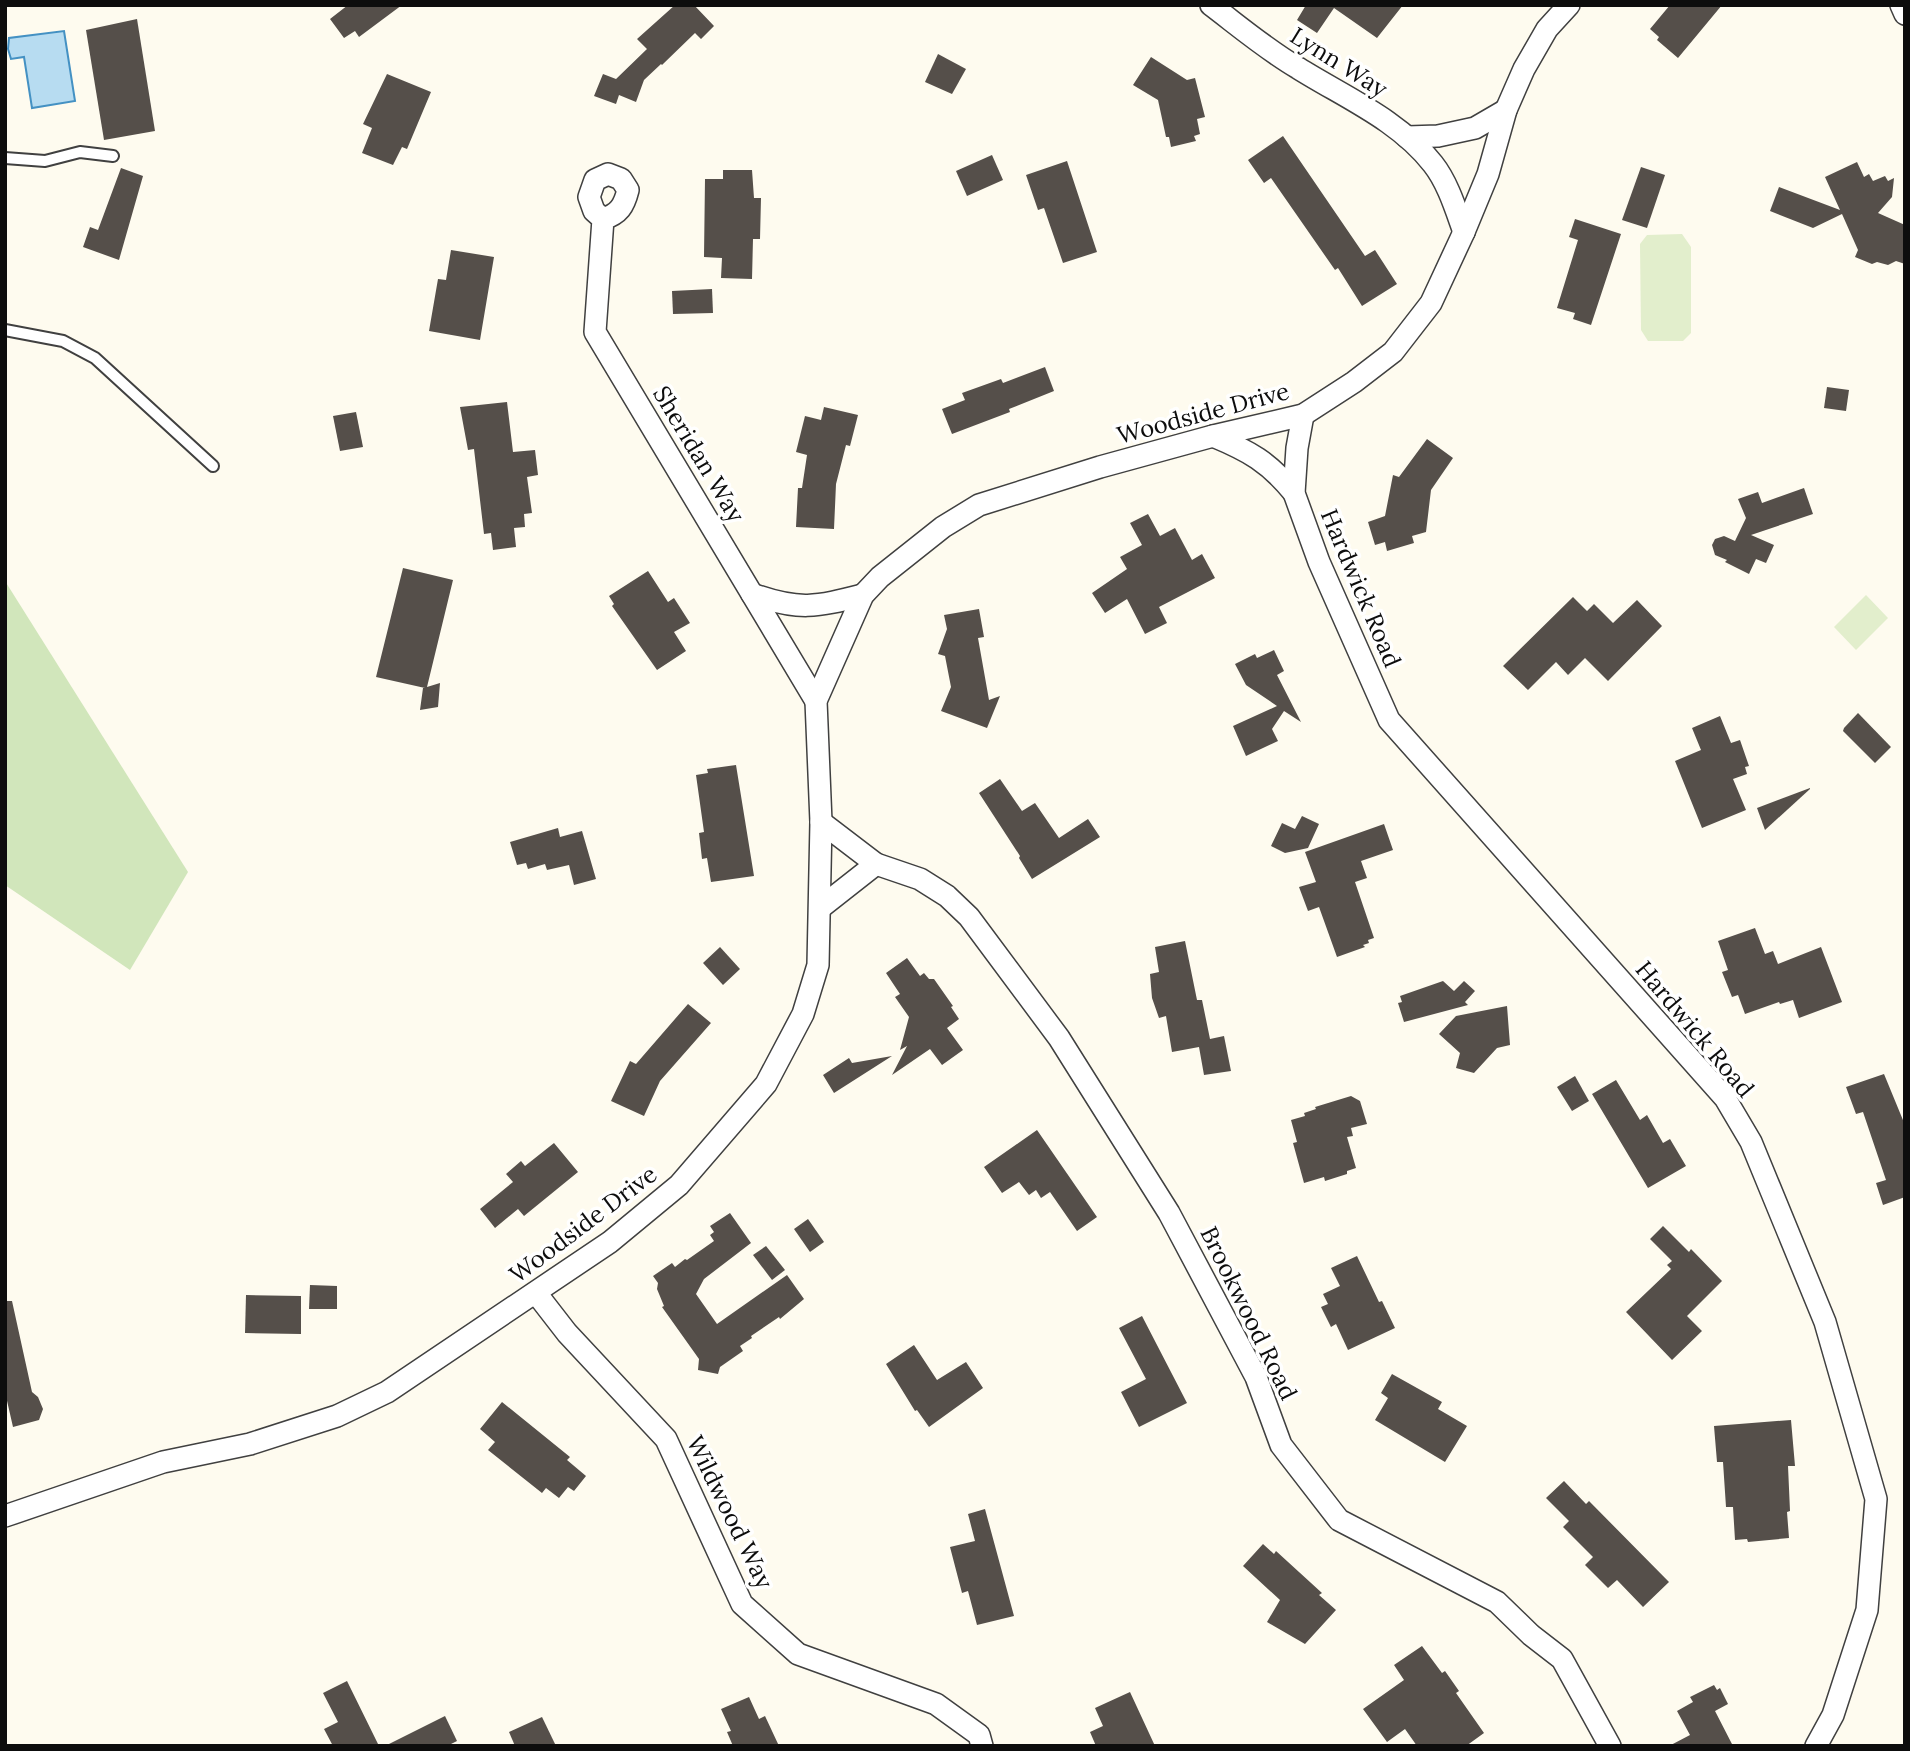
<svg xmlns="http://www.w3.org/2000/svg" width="1910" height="1751" viewBox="0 0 1910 1751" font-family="Lora,serif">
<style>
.green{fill:#d1e6bb}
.pitch{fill:#e2eecc}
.water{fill:#b7dcf1;stroke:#4491c3;stroke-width:2}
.building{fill:#554f4a}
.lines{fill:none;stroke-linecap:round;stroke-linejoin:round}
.service-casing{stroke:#404040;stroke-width:14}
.minor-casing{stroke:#404040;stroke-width:24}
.service{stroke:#fff;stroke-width:10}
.minor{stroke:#fff;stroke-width:21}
.labels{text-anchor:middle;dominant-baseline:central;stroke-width:7;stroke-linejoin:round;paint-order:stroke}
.street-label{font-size:24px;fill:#0d0d0d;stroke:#fff}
</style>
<rect width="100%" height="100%" fill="#fefbef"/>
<path class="green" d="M 5,581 L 188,872 L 130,970 L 5,885 Z"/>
<g class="pitch">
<path d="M 1682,234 L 1691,247 L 1691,333 L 1683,341 L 1648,341 L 1641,330 L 1640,244 L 1647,235 Z"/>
<path d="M 1866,595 L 1888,618 L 1856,650 L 1834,627 Z"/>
</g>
<path class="water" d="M 64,31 L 75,101 L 32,108 L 24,57 L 11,59 L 8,49 L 9,38 Z"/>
<g class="building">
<path d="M 348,5 L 402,5 L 359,37 L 355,31 L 344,38 L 330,19 Z"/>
<path d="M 675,5 L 694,5 L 714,26 L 701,39 L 695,33 L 662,65 L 661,64 L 644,80 L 636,102 L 619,95 L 616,104 L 594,96 L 603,74 L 616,79 L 647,49 L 637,39 Z"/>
<path d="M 1306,5 L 1403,5 L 1377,38 L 1334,8 L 1317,33 L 1297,20 Z"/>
<path d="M 1670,5 L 1722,5 L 1678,58 L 1657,40 L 1659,37 L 1650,29 Z"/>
<path d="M 137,19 L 155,131 L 104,140 L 86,30 Z"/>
<path d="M 938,54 L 966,69 L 952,94 L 925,82 Z"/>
<path d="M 1151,57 L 1187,80 L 1195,78 L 1205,117 L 1197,119 L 1200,134 L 1194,136 L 1196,141 L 1171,147 L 1169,137 L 1166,137 L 1158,100 L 1133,85 Z"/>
<path d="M 387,74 L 431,92 L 407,149 L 402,147 L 393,165 L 362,153 L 372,128 L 363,124 Z"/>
<path d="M 1283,136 L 1365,256 L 1375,250 L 1397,284 L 1362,306 L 1338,268 L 1335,270 L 1271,178 L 1264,183 L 1248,160 Z"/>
<path d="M 992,155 L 1003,180 L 967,196 L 956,171 Z"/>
<path d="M 1067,161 L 1097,252 L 1063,263 L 1044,208 L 1038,210 L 1026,175 Z"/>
<path d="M 1857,162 L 1864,177 L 1869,174 L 1873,181 L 1885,176 L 1888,181 L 1894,178 L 1892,197 L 1878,213 L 1905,225 L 1905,264 L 1896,261 L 1888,265 L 1877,262 L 1872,264 L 1855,257 L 1858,250 L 1842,214 L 1813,228 L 1770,211 L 1779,187 L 1840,210 L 1825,177 Z"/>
<path d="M 1641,167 L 1665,175 L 1647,228 L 1622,220 Z"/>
<path d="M 121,168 L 143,176 L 119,260 L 83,247 L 90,227 L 98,230 Z"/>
<path d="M 723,170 L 752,170 L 754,198 L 761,198 L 760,239 L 753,239 L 752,279 L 721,278 L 722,258 L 704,257 L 705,179 L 723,179 Z"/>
<path d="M 1575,219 L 1621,234 L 1591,325 L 1573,319 L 1575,313 L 1557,308 L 1578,240 L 1569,237 Z"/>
<path d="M 451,250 L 494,257 L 480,340 L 429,331 L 438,279 L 446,280 Z"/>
<path d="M 712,289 L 713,313 L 673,314 L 672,291 Z"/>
<path d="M 1045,367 L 1054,391 L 1009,409 L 1010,412 L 952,434 L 942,409 L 965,400 L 962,393 L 1001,379 L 1003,383 Z"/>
<path d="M 1827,387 L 1849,390 L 1846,411 L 1824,408 Z"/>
<path d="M 507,402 L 513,452 L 535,450 L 538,475 L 527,477 L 532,513 L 524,514 L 525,527 L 514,528 L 516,547 L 493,550 L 491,533 L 484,534 L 474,449 L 468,450 L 460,407 Z"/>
<path d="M 824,407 L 858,415 L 850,446 L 846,445 L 836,484 L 834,529 L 796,527 L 798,488 L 802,488 L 807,455 L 796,452 L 805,416 L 821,420 Z"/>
<path d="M 356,412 L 363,447 L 340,451 L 333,416 Z"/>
<path d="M 1427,439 L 1453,458 L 1431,490 L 1426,532 L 1412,536 L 1414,543 L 1387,551 L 1385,542 L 1375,545 L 1368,522 L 1385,516 L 1393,475 L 1399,477 Z"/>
<path d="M 1804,488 L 1813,514 L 1751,535 L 1774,545 L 1766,563 L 1756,559 L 1749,574 L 1725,562 L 1727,560 L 1715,555 L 1712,545 L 1715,539 L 1724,536 L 1735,541 L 1746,518 L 1738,499 L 1758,492 L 1762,503 Z"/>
<path d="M 1148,514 L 1160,536 L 1175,528 L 1192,560 L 1202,554 L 1215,578 L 1159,607 L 1167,623 L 1145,634 L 1127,599 L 1105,613 L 1092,593 L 1127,569 L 1120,557 L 1142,545 L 1130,523 Z"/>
<path d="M 403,568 L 453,580 L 427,687 L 440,683 L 438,707 L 420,710 L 423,688 L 425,688 L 376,677 Z"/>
<path d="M 648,571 L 668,602 L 674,598 L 690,623 L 674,632 L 686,651 L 657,670 L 612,606 L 614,604 L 609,596 Z"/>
<path d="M 1573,597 L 1587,611 L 1594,604 L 1613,623 L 1637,600 L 1662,626 L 1608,681 L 1585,658 L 1568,675 L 1556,662 L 1528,690 L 1503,666 Z"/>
<path d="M 979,609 L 984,637 L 978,638 L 989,700 L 1000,696 L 987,728 L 941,711 L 951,687 L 945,656 L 938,654 L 947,629 L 944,615 Z"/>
<path d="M 1274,650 L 1284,671 L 1277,675 L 1301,722 L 1284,711 L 1272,729 L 1278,741 L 1246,756 L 1233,726 L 1277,706 L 1246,685 L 1235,664 L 1255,654 L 1257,658 Z"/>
<path d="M 1858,713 L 1891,747 L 1875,763 L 1843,731 L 1844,728 Z"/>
<path d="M 1720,716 L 1731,743 L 1740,740 L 1749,766 L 1745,767 L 1747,774 L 1733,779 L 1746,810 L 1702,828 L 1675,761 L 1701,750 L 1692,728 Z"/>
<path d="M 736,765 L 754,876 L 711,882 L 707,858 L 702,859 L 699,833 L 704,832 L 696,775 L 708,773 L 707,769 Z"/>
<path d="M 1000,779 L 1022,811 L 1035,803 L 1059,838 L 1088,819 L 1100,837 L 1032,879 L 1019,858 L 1020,856 L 979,793 Z"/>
<path d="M 1810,788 L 1810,789 L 1765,830 L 1757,808 Z"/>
<path d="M 1302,816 L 1319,824 L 1308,848 L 1285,853 L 1271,846 L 1282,823 L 1295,829 Z"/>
<path d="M 1384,824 L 1393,850 L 1361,861 L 1367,878 L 1355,882 L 1374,938 L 1368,940 L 1369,943 L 1363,945 L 1365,947 L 1337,957 L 1319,907 L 1308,911 L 1299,887 L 1316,882 L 1305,852 Z"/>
<path d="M 558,828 L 560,837 L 582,831 L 596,879 L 574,885 L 569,865 L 547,870 L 545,864 L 528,869 L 526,863 L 517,865 L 510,842 Z"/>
<path d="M 1755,928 L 1765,954 L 1773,951 L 1778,964 L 1821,947 L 1842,1002 L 1799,1018 L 1793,1000 L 1780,1004 L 1779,1002 L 1745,1014 L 1738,995 L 1732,997 L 1722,972 L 1728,970 L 1718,941 Z"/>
<path d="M 1185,941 L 1197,1000 L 1202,1000 L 1210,1039 L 1224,1036 L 1231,1071 L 1204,1075 L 1199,1047 L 1172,1052 L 1166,1016 L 1159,1018 L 1152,998 L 1150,974 L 1159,972 L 1155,947 Z"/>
<path d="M 720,947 L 740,969 L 723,985 L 703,963 Z"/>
<path d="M 907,958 L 920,976 L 924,973 L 929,979 L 934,979 L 953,1006 L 951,1007 L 959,1019 L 947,1028 L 963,1050 L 942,1065 L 930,1049 L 892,1075 L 907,1046 L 900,1050 L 909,1017 L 895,997 L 900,994 L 886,973 Z"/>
<path d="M 1443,981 L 1454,991 L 1464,981 L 1475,991 L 1465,1002 L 1468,1005 L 1404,1022 L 1398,1003 L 1402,1002 L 1400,996 Z"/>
<path d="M 688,1004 L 711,1023 L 660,1081 L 644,1116 L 611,1101 L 630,1061 L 636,1064 Z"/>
<path d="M 1507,1006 L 1510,1045 L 1497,1048 L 1474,1073 L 1456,1068 L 1460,1053 L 1439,1034 L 1456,1016 Z"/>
<path d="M 892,1056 L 834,1093 L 823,1075 L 849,1058 L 852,1063 Z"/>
<path d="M 1884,1074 L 1905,1125 L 1905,1197 L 1883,1205 L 1876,1183 L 1886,1180 L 1863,1112 L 1856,1114 L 1846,1087 Z"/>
<path d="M 1575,1076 L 1589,1101 L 1572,1111 L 1557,1087 Z"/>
<path d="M 1616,1080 L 1640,1120 L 1647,1115 L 1663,1143 L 1670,1139 L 1686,1166 L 1648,1188 L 1592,1094 Z"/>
<path d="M 1351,1096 L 1360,1101 L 1367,1124 L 1351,1128 L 1353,1136 L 1347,1137 L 1356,1168 L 1347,1171 L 1347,1174 L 1325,1181 L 1324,1177 L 1304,1183 L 1293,1143 L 1297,1142 L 1291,1120 L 1305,1116 L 1304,1113 L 1316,1109 L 1315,1107 Z"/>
<path d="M 1037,1130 L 1097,1217 L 1077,1231 L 1050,1192 L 1041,1198 L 1036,1190 L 1029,1195 L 1019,1182 L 1002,1193 L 984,1167 Z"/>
<path d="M 554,1143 L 578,1172 L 524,1216 L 518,1209 L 495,1228 L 480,1209 L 513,1182 L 506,1174 L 521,1161 L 525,1166 Z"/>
<path d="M 730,1213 L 751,1243 L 704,1279 L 696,1294 L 717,1324 L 787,1275 L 804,1299 L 780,1319 L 779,1317 L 751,1336 L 752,1338 L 740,1346 L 743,1351 L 720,1367 L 718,1374 L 698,1370 L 699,1359 L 662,1307 L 664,1306 L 657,1289 L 658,1283 L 653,1276 L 672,1263 L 675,1267 L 685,1259 L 687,1260 L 714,1241 L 710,1235 L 714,1232 L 710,1226 Z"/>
<path d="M 808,1219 L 824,1242 L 810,1252 L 794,1229 Z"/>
<path d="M 1663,1226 L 1689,1252 L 1691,1249 L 1722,1281 L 1687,1316 L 1702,1331 L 1672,1360 L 1626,1312 L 1671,1269 L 1667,1265 L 1672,1261 L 1650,1239 Z"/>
<path d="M 766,1246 L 785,1270 L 772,1280 L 753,1255 Z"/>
<path d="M 1357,1256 L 1379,1302 L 1382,1301 L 1395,1328 L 1348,1350 L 1336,1324 L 1331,1327 L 1321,1307 L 1328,1304 L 1323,1294 L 1340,1286 L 1331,1268 Z"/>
<path d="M 310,1285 L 337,1286 L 337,1309 L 309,1309 Z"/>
<path d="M 246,1295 L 301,1296 L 301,1334 L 245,1333 Z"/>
<path d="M 5,1301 L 12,1301 L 32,1392 L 38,1397 L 43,1409 L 39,1420 L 13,1427 L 5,1392 Z"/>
<path d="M 1142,1316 L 1187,1403 L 1139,1427 L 1121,1392 L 1146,1379 L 1119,1328 Z"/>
<path d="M 914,1345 L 937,1380 L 966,1362 L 983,1388 L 929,1427 L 917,1410 L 915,1411 L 886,1364 Z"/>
<path d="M 1392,1374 L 1442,1402 L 1438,1409 L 1467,1426 L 1445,1462 L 1375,1420 L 1388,1398 L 1381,1393 Z"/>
<path d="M 502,1402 L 570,1457 L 567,1460 L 586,1476 L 574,1491 L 568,1487 L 559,1498 L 546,1488 L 542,1493 L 488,1450 L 495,1442 L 480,1429 Z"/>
<path d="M 1791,1420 L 1795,1466 L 1788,1466 L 1790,1511 L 1787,1512 L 1789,1538 L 1748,1542 L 1747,1539 L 1735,1540 L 1733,1507 L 1726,1507 L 1723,1462 L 1717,1462 L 1714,1426 Z"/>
<path d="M 1564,1481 L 1586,1504 L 1589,1501 L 1669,1582 L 1643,1607 L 1617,1580 L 1608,1588 L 1585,1565 L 1593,1557 L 1563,1527 L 1569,1521 L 1546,1498 Z"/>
<path d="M 985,1509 L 1014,1616 L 977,1625 L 968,1591 L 962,1593 L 950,1547 L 975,1541 L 968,1514 Z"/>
<path d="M 1263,1544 L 1274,1554 L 1276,1551 L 1322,1593 L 1319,1595 L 1336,1610 L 1305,1644 L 1267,1622 L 1280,1600 L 1243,1566 Z"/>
<path d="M 1422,1646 L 1442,1673 L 1445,1671 L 1459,1691 L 1456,1693 L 1484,1733 L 1466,1746 L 1417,1746 L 1405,1729 L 1387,1742 L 1363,1709 L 1404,1680 L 1394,1665 Z"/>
<path d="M 347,1681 L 379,1746 L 333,1746 L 324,1729 L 338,1722 L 323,1693 Z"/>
<path d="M 1714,1685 L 1717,1690 L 1720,1688 L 1728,1704 L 1715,1711 L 1733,1746 L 1669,1746 L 1690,1735 L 1677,1711 L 1693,1702 L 1690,1697 Z"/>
<path d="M 1130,1692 L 1155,1746 L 1096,1746 L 1090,1732 L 1103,1726 L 1095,1708 Z"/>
<path d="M 749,1697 L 759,1719 L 765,1716 L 779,1746 L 733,1746 L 727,1732 L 731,1731 L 721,1709 Z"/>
<path d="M 445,1716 L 457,1741 L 447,1746 L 385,1746 Z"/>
<path d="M 542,1717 L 556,1746 L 515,1746 L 509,1732 Z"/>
</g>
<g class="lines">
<defs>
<g id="service">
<path d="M 5,158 L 45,161 L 80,152 L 113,156"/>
<path d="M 5,330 L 63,341 L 95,358 L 213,466"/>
</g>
<g id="minor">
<path d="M 1211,5 C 1240,27 1267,50 1298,68 C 1344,97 1399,120 1433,164 C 1448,183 1456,210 1464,232"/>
<path d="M 1901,5 L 1905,14"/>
<path d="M 1407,137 L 1438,136 L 1475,128 L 1506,110"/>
<path d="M 603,219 L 594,211 L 589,197 L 595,180 L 608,174 L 621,179 L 628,190 C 624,206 619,214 603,219 L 595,332 L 816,701"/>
<path d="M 1303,415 L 1297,448 L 1294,493 L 1319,562 L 1389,720 L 1725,1098 L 1751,1142 L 1825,1322 L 1876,1499 L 1867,1610 L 1833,1715 L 1816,1746"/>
<path d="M 1213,436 C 1249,451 1269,462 1294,493"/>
<path d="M 752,594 C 799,611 816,607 863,595"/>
<path d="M 821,822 L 876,864 L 920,879 L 947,896 L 969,917 L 1059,1038 L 1169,1213 L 1256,1377 L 1281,1445 L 1339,1520 L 1497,1602 L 1531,1635 L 1562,1659 L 1610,1746"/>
<path d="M 820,908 L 876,864"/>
<path d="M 536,1293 L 567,1333 L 666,1439 L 742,1604 L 798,1654 L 936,1704 L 979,1735 L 982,1746"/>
<path d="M 5,1516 L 163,1462 L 250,1444 L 337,1416 L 387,1392 L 610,1242 L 679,1185 L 766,1084 L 803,1014 L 818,965 L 821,822 L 816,701 L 863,595 L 880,577 L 943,527 L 979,505 L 1100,467 L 1213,436 L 1303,415 L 1354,382 L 1393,352 L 1431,303 L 1464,232 L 1488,174 L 1506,110 L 1524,69 L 1547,29 L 1569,5"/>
</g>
</defs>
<use href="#service" class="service-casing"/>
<use href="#minor" class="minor-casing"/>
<use href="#service" class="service"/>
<use href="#minor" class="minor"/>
</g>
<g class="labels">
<g class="street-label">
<text transform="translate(1339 62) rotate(32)">Lynn Way</text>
<text transform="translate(1203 413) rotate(-15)">Woodside Drive</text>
<text transform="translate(699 454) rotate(59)">Sheridan Way</text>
<text transform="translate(1361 588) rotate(67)">Hardwick Road</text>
<text transform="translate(1695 1029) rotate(50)">Hardwick Road</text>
<text transform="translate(583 1224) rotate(-37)">Woodside Drive</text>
<text transform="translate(1249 1313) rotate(64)">Brookwood Road</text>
<text transform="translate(730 1512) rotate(64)">Wildwood Way</text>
</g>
</g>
<rect width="1910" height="1751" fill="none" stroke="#0d0d0d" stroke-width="14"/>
</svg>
